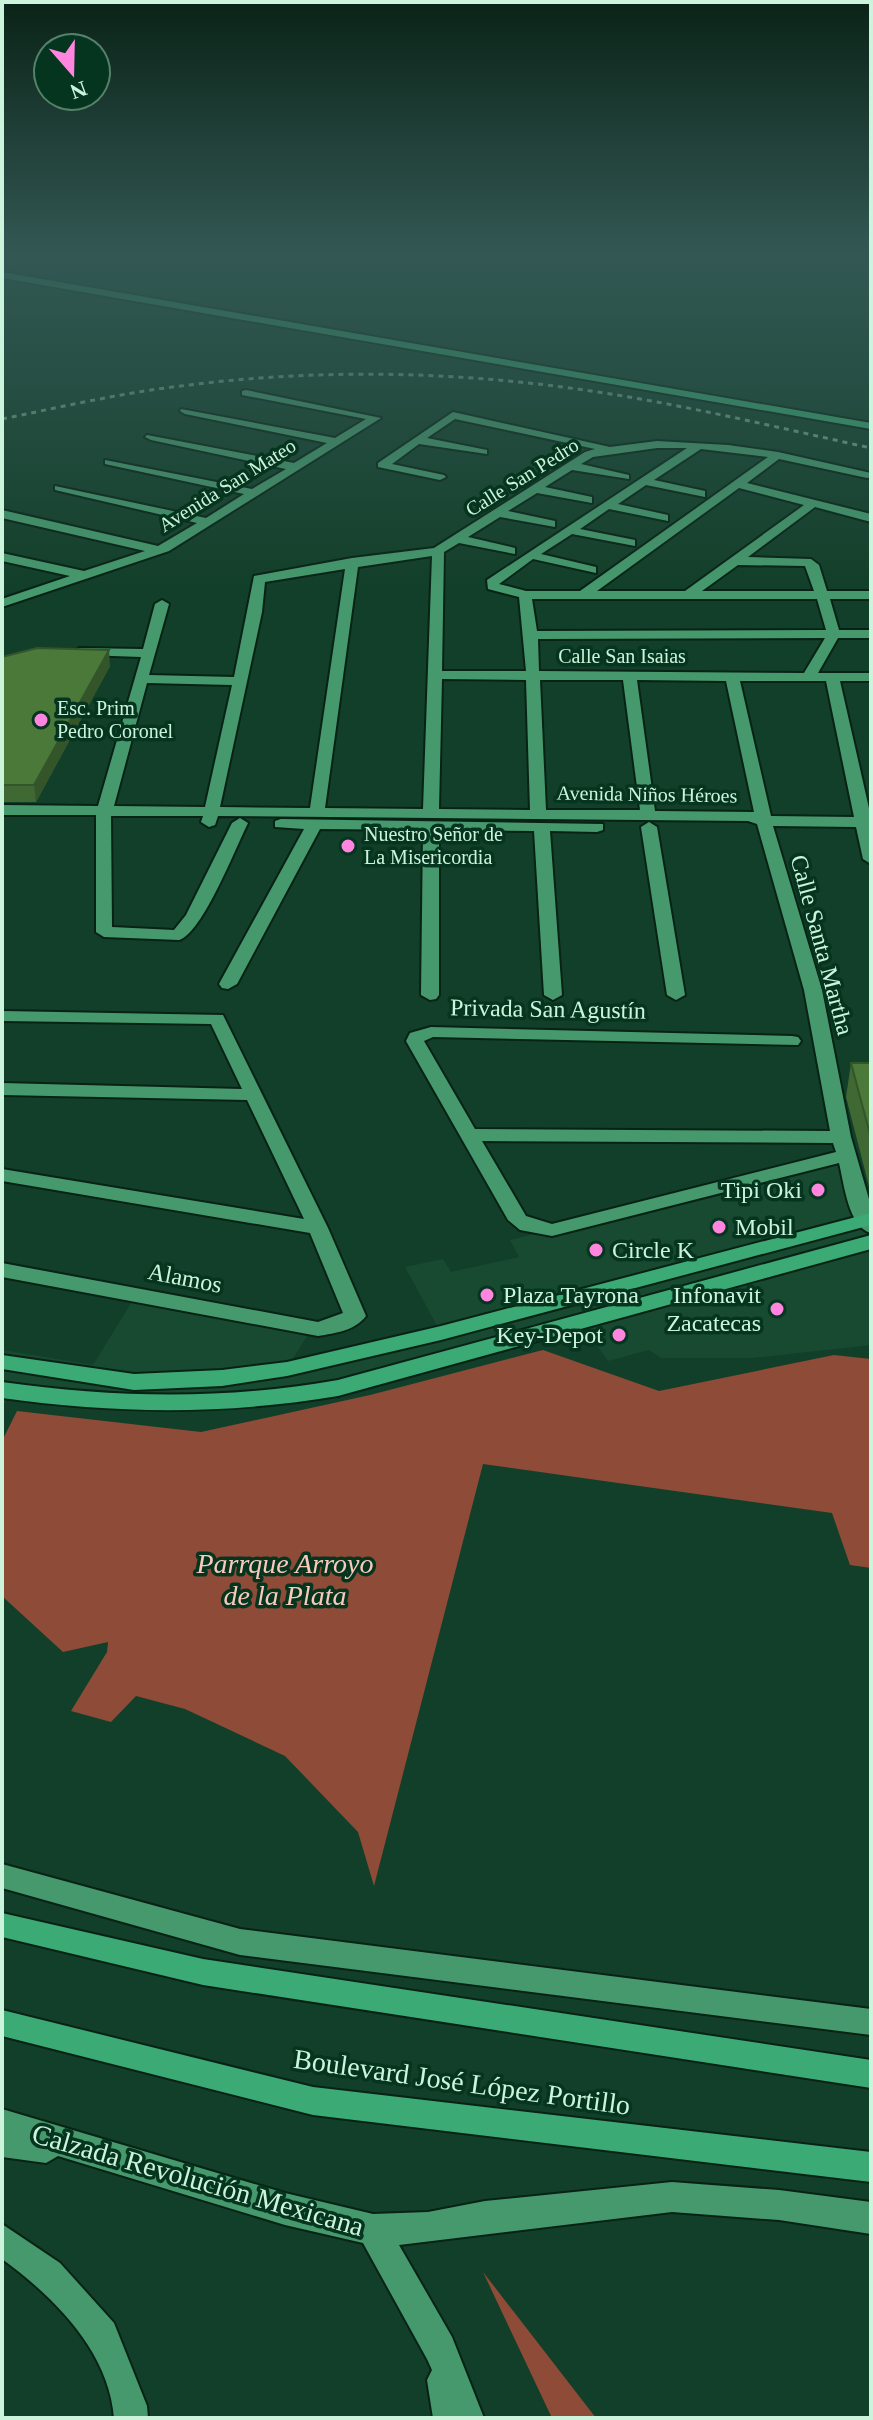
<svg xmlns="http://www.w3.org/2000/svg" width="873" height="2420" viewBox="0 0 873 2420" font-family="'Times New Roman',serif">
<style>
.built{fill:#184a31}
.green{fill:#8e4b37}
.lines{fill:none;stroke-linecap:round;stroke-linejoin:round}
.minor-casing{stroke:#082315;stroke-width:4}
.major-casing{stroke:#082315;stroke-width:4}
.minor{fill:#46996d;fill-rule:evenodd}
.major{fill:#3baa74;fill-rule:evenodd}
.rail{stroke:#77a18a;stroke-width:3;stroke-dasharray:5 5;stroke-linecap:butt}
.wall{fill:#406832}
.shaded-wall{fill:#345529}
.building{fill:#4a793a;stroke:#345529;stroke-width:2}
.poi-dot{fill:#ff85df;stroke:#05351f;stroke-width:3}
.labels{text-anchor:middle;dominant-baseline:central;stroke-width:7;stroke-linejoin:round;paint-order:stroke}
.far-street-label{font-size:20px;fill:#ccf4dc;stroke:#05351f}
.far-poi-label{font-size:20px;fill:#ccf4dc;stroke:#05351f;text-anchor:start}
.street-label{font-size:24px;fill:#ccf4dc;stroke:#05351f}
.poi-label{font-size:24px;fill:#ccf4dc;stroke:#05351f;text-anchor:end}
.near-park-label{font-size:28px;font-style:italic;fill:#f9c9ba;stroke:#05351f}
.near-street-label{font-size:28px;fill:#ccf4dc;stroke:#05351f}
</style>
<rect width="100%" height="100%" fill="#123f29"/>
<path class="built" d="M 846,1155 L 871,1219 L 871,1345 L 752,1358 L 661,1358 L 649,1350 L 608,1361 L 580,1322 L 292,1397 L 12,1391 L 2,1408 L 2,1350 L 93,1365 L 136,1295 L 312,1328 L 287,1368 L 441,1333 L 405,1267 L 443,1259 L 451,1272 L 519,1257 L 510,1240 Z"/>
<g class="green">
<path d="M 543,1350 L 659,1391 L 834,1355 L 871,1359 L 871,1568 L 850,1565 L 832,1513 L 483,1464 L 374,1886 L 358,1832 L 285,1756 L 185,1709 L 136,1696 L 111,1722 L 71,1711 L 107,1652 L 108,1642 L 63,1652 L 2,1596 L 2,1441 L 17,1411 L 201,1432 L 370,1395 Z"/>
<path d="M 483,2272 L 596,2418 L 552,2418 Z"/>
</g>
<g class="lines">
<defs>
<g id="minor">
<path d="M 246,390 L 381,418 L 169,551 L 2,607 L 2,599 L 70,576 L 2,561 L 2,553 L 84,571 L 145,551 L 2,518 L 2,510 L 158,546 L 197,523 L 55,490 L 55,486 L 206,518 L 244,494 L 105,464 L 105,460 L 252,489 L 286,469 L 151,440 L 145,437 L 147,435 L 294,463 L 327,443 L 185,414 L 180,411 L 181,409 L 335,438 L 366,419 L 242,395 L 242,391 Z"/>
<path d="M 453,412 L 610,447 L 657,441 L 728,445 L 778,452 L 871,473 L 871,477 L 867,478 L 779,459 L 747,483 L 871,514 L 871,522 L 815,507 L 748,557 L 811,559 L 819,565 L 827,591 L 871,591 L 871,599 L 830,599 L 839,630 L 871,630 L 871,638 L 838,638 L 818,673 L 871,673 L 871,681 L 840,681 L 871,817 L 871,864 L 863,859 L 856,827 L 773,826 L 822,990 L 851,1137 L 871,1206 L 871,1233 C 848,1227 844,1183 839,1163 L 552,1236 L 520,1230 L 508,1220 L 406,1041 L 410,1033 L 431,1027 L 792,1036 L 798,1037 L 801,1041 L 798,1045 L 433,1037 L 424,1041 L 475,1129 L 830,1131 L 804,990 L 757,824 L 748,821 L 218,816 L 215,825 L 209,827 L 201,822 L 203,816 L 111,816 L 112,927 L 174,930 L 186,915 L 232,823 L 240,818 L 248,823 C 236,847 202,934 179,940 L 104,937 L 96,932 L 96,815 L 2,815 L 2,805 L 98,806 L 141,657 L 84,655 L 79,654 L 79,648 L 143,649 L 155,604 L 162,600 L 169,604 L 149,675 L 234,677 L 254,576 L 352,558 L 434,548 L 585,452 L 595,449 L 455,419 L 427,438 L 487,450 L 487,454 L 419,444 L 392,464 L 444,475 L 446,477 L 440,480 L 378,467 L 378,463 ZM 657,448 L 687,448 L 487,580 L 488,589 L 519,597 L 526,671 L 442,671 L 444,552 L 459,543 L 515,554 L 515,548 L 468,537 L 500,517 L 555,527 L 555,521 L 508,511 L 537,493 L 592,503 L 592,497 L 545,487 L 572,470 L 629,479 L 629,475 L 581,464 L 593,457 ZM 701,449 L 768,457 L 580,591 L 526,591 L 499,584 L 533,559 L 596,573 L 596,567 L 541,554 L 572,534 L 635,546 L 635,540 L 580,529 L 609,509 L 668,521 L 668,515 L 618,504 L 646,485 L 705,497 L 705,491 L 654,480 ZM 739,488 L 804,505 L 685,591 L 597,591 ZM 432,556 L 423,809 L 325,808 L 358,567 ZM 738,565 L 805,566 L 814,591 L 702,591 ZM 345,569 L 310,808 L 220,807 L 262,612 L 265,582 ZM 532,599 L 817,599 L 826,630 L 537,631 ZM 825,638 L 804,673 L 539,671 L 538,639 ZM 442,679 L 526,680 L 530,810 L 439,809 ZM 540,680 L 623,680 L 640,810 L 546,810 ZM 637,680 L 726,681 L 754,812 L 655,811 ZM 740,681 L 826,681 L 854,817 L 771,816 ZM 147,683 L 232,685 L 205,807 L 114,806 ZM 482,1141 L 833,1143 L 836,1152 L 552,1224 L 526,1216 Z"/>
<path d="M 281,819 L 603,824 L 603,830 L 597,832 L 550,831 L 562,995 L 553,1000 L 544,995 L 534,831 L 439,830 L 439,995 L 436,999 L 430,1000 L 421,995 L 423,830 L 320,829 L 237,984 L 228,989 L 222,988 L 219,984 L 304,829 L 275,827 L 275,821 Z"/>
<path d="M 649,822 L 657,827 L 685,995 L 676,1000 L 667,995 L 641,827 Z"/>
<path d="M 2,1011 L 223,1015 L 328,1228 L 366,1316 C 354,1331 336,1333 318,1336 L 2,1277 L 2,1263 L 318,1322 L 343,1313 L 310,1233 L 2,1181 L 2,1169 L 304,1219 L 247,1100 L 2,1095 L 2,1083 L 242,1089 L 211,1024 L 2,1021 Z"/>
<path d="M 2,1864 L 240,1929 L 871,2009 L 871,2035 L 240,1955 L 2,1888 Z"/>
<path d="M 2,2109 L 285,2193 L 373,2214 L 428,2212 L 485,2201 L 672,2182 L 779,2190 L 871,2202 L 871,2234 L 779,2220 L 672,2212 L 399,2245 L 452,2337 L 484,2418 L 433,2418 L 427,2380 L 432,2370 L 427,2359 L 363,2243 L 285,2225 L 58,2156 L 46,2163 L 2,2157 Z"/>
<path d="M 2,2224 L 60,2263 L 114,2323 L 147,2406 L 148,2418 L 114,2418 C 109,2351 53,2296 2,2259 Z"/>
</g>
<g id="major">
<path d="M 2,272 L 871,423 L 871,429 L 2,278 Z"/>
<path d="M 871,1213 L 871,1225 L 441,1340 L 287,1376 L 222,1386 L 134,1390 L 2,1369 L 2,1355 L 134,1374 L 222,1370 L 287,1362 L 441,1326 Z"/>
<path d="M 871,1235 L 871,1249 L 338,1396 C 225,1415 116,1414 2,1398 L 2,1382 C 116,1398 225,1400 338,1380 Z"/>
<path d="M 2,1913 L 203,1959 L 871,2060 L 871,2088 L 203,1985 L 2,1937 Z"/>
<path d="M 2,2010 L 313,2087 L 871,2152 L 871,2182 L 313,2115 L 2,2036 Z"/>
</g>
</defs>
<use href="#minor" class="minor-casing"/>
<use href="#major" class="major-casing"/>
<use href="#minor" class="minor"/>
<use href="#major" class="major"/>
<path class="rail" d="M 2,419 C 61,407 121,393 181,386 C 319,368 460,371 598,392 C 690,406 780,428 871,448"/>
</g>
<g class="wall">
<path d="M 2,657 L 110,666 L 36,802 L 2,802 Z"/>
<path d="M 851,1063 L 871,1063 L 871,1194 L 846,1097 Z"/>
</g>
<path class="shaded-wall" d="M 109,650 L 110,666 L 36,802 L 34,785 Z"/>
<g class="building">
<path d="M 37,648 L 109,650 L 34,785 L 2,785 L 2,657 Z"/>
<path d="M 851,1063 L 871,1063 L 871,1138 Z"/>
</g>
<linearGradient id="sky" x2="0" y2="1"><stop stop-color="#0a2317"/><stop offset="0.43" stop-color="#335854"/><stop offset="1" stop-color="#335854" stop-opacity="0"/></linearGradient>
<rect width="873" height="590" fill="url(#sky)"/>
<g class="poi-dot">
<circle cx="41" cy="720" r="8"/>
<circle cx="348" cy="846" r="8"/>
<circle cx="818" cy="1190" r="8"/>
<circle cx="719" cy="1227" r="8"/>
<circle cx="596" cy="1250" r="8"/>
<circle cx="487" cy="1295" r="8"/>
<circle cx="777" cy="1309" r="8"/>
<circle cx="619" cy="1335" r="8"/>
</g>
<g class="labels">
<g class="far-street-label">
<text transform="translate(522 477) rotate(-32)">Calle San Pedro</text>
<text transform="translate(227 485) rotate(-32)">Avenida San Mateo</text>
<text x="622" y="656">Calle San Isaias</text>
<text transform="translate(647 794) rotate(1)">Avenida Niños Héroes</text>
</g>
<g class="far-poi-label">
<text x="57" y="708">Esc. Prim<tspan x="57" dy="23">Pedro Coronel</tspan></text>
<text x="364" y="834">Nuestro Señor de<tspan x="364" dy="23">La Misericordia</tspan></text>
</g>
<g class="street-label">
<text transform="translate(822 945) rotate(75)">Calle Santa Martha</text>
<text transform="translate(548 1009) rotate(1)">Privada San Agustín</text>
<text transform="translate(185 1278) rotate(11)">Alamos</text>
</g>
<g class="poi-label">
<text x="802" y="1190">Tipi Oki</text>
<text x="735" y="1227" text-anchor="start">Mobil</text>
<text x="612" y="1250" text-anchor="start">Circle K</text>
<text x="503" y="1295" text-anchor="start">Plaza Tayrona</text>
<text x="761" y="1295">Infonavit<tspan x="761" dy="28">Zacatecas</tspan></text>
<text x="603" y="1335">Key-Depot</text>
</g>
<g class="near-park-label">
<text x="285" y="1563">Parrque Arroyo<tspan x="285" dy="32">de la Plata</tspan></text>
</g>
<g class="near-street-label">
<text transform="translate(462 2082) rotate(8)">Boulevard José López Portillo</text>
<text transform="translate(198 2180) rotate(16)">Calzada Revolución Mexicana</text>
</g>
</g>
<rect width="873" height="2420" fill="none" stroke="#ccf4dc" stroke-width="8"/>
<g transform="translate(72 72) rotate(160)"><circle r="38" fill="#05351f" stroke="#55816b" stroke-width="2"/>
<path d="M0-6L14 30L0 20L-14 30Z" fill="#ff85df"/>
<text y="-12" font-size="22" font-weight="bold" text-anchor="middle" fill="#ccf4dc">N</text>
</g>
</svg>
